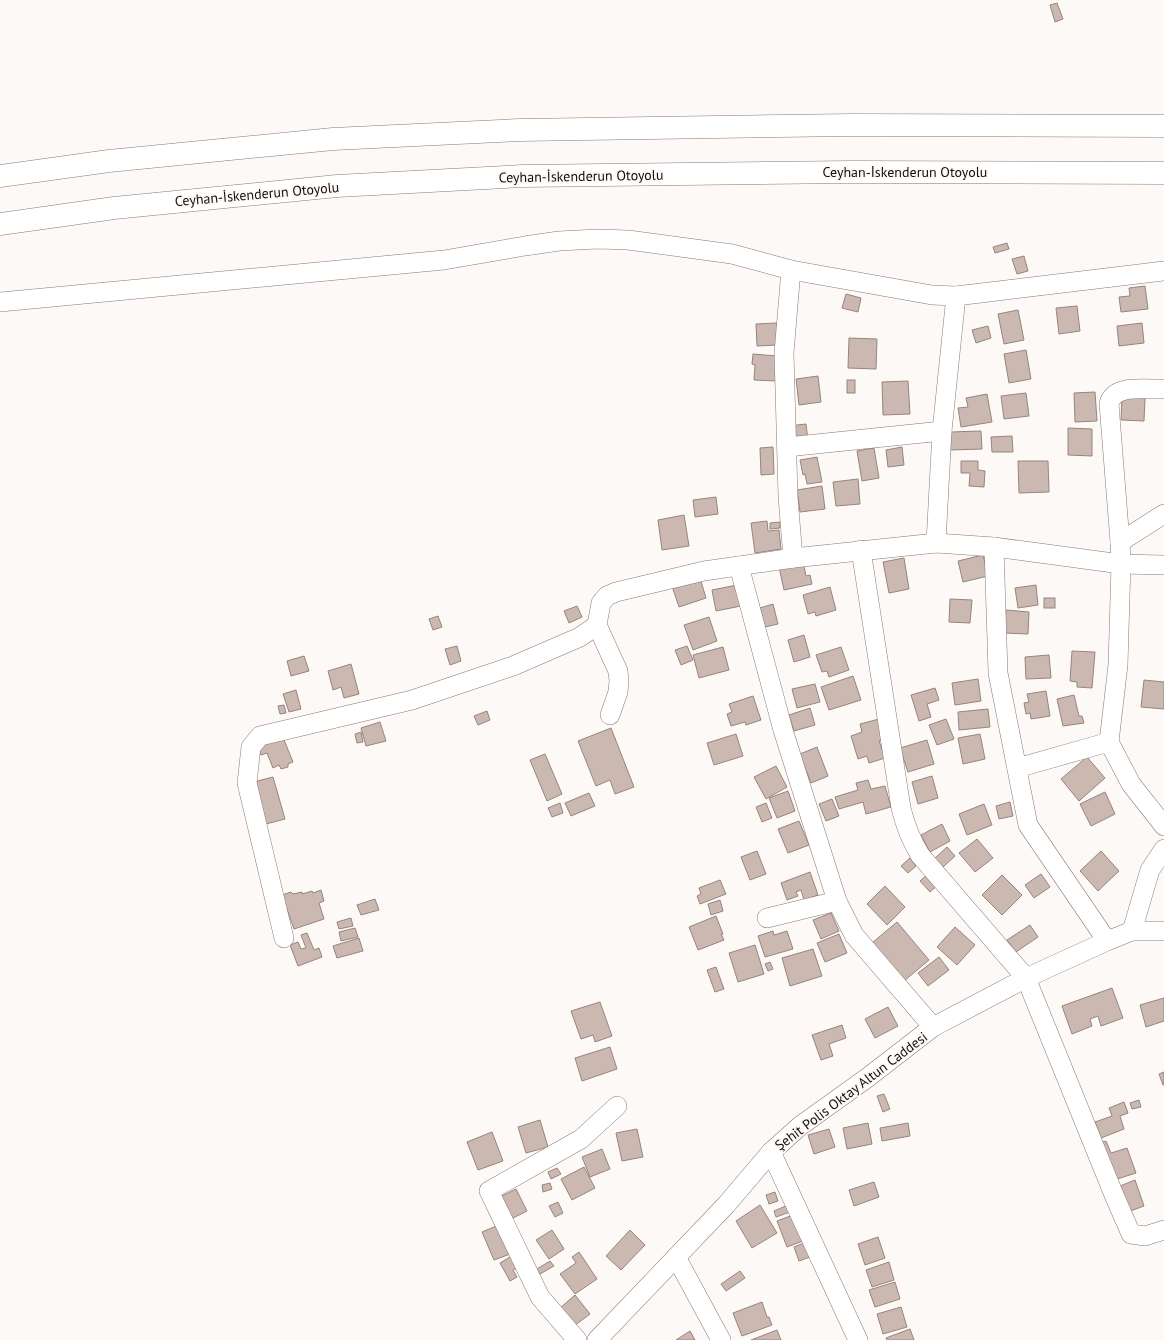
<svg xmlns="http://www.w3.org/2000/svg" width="1164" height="1340" viewBox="0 0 1164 1340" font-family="'PT Sans',sans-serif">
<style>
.building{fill:#cbb8b1;stroke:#97847e}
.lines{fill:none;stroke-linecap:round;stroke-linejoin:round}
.minor-casing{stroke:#8a7872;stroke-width:20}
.highway-casing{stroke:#8a7872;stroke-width:23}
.minor{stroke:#fff;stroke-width:19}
.highway{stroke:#fff;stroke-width:22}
.labels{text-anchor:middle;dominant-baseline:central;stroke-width:3.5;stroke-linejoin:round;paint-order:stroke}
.street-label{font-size:14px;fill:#150f0c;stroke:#fdf9f7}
</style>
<rect width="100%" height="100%" fill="#fdf9f7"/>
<g class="building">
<path d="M 1057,3 L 1063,19 L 1055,22 L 1050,5 Z"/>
<path d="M 1007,243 L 1009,249 L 995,253 L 993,247 Z"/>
<path d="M 1024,256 L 1028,271 L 1017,274 L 1012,259 Z"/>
<path d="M 1145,286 L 1148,309 L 1121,312 L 1119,297 L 1130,296 L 1129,288 Z"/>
<path d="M 846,294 L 861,298 L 858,312 L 842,308 Z"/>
<path d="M 1077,306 L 1080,331 L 1059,334 L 1056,308 Z"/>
<path d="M 1018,310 L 1024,340 L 1004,344 L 998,314 Z"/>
<path d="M 777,323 L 778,345 L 757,346 L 756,324 Z"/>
<path d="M 1142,323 L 1144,343 L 1119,346 L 1117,326 Z"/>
<path d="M 988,326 L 991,338 L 976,343 L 972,330 Z"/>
<path d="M 849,338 L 877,339 L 876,369 L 848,368 Z"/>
<path d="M 1026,350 L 1031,379 L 1009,383 L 1004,354 Z"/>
<path d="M 753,354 L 777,356 L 776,381 L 754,380 L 755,365 L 752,364 Z"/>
<path d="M 818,376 L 821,402 L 799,405 L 796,379 Z"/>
<rect x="847" y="380" width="8" height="13"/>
<path d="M 908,381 L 910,414 L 883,415 L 882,382 Z"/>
<path d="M 1095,392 L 1097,421 L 1075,422 L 1074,393 Z"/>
<path d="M 1026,393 L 1029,416 L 1004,419 L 1001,396 Z"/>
<path d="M 987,394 L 992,422 L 961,427 L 958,408 L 968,407 L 966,398 Z"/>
<path d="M 1122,397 L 1145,398 L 1144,421 L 1121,420 Z"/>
<path d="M 806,424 L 808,441 L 790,442 L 788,426 Z"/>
<path d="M 1068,428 L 1092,429 L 1092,456 L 1068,455 Z"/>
<path d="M 981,431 L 982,449 L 950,450 L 950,432 Z"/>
<path d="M 1012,436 L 1013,452 L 992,452 L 991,437 Z"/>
<path d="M 773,447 L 774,474 L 761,475 L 760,448 Z"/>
<path d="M 902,447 L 904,465 L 888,467 L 886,450 Z"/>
<path d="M 874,448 L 879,478 L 862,481 L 857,451 Z"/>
<path d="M 817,457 L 822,482 L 807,484 L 805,474 L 803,475 L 800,460 Z"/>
<path d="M 961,461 L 978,461 L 978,470 L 985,471 L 984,487 L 969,486 L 970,473 L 961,473 Z"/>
<path d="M 1018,461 L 1048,461 L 1049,492 L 1019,493 Z"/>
<path d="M 858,479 L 860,504 L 836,506 L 833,482 Z"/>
<path d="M 822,486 L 825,509 L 800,512 L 797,490 Z"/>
<path d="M 716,497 L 718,514 L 695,517 L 693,500 Z"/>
<path d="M 684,515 L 689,546 L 662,550 L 658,520 Z"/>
<path d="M 767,521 L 768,531 L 779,530 L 781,549 L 755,553 L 751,523 Z"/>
<path d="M 780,522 L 780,528 L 770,529 L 770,523 Z"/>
<path d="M 983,555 L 988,576 L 963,582 L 958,561 Z"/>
<path d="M 904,558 L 909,589 L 889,593 L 883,562 Z"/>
<path d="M 803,562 L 806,576 L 810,575 L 812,584 L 784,590 L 779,567 Z"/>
<path d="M 700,578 L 706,598 L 679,607 L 672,586 Z"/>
<path d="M 737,585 L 741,606 L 716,611 L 712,590 Z"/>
<path d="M 1036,585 L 1038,605 L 1018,608 L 1015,588 Z"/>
<path d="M 830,587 L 836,610 L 816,616 L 815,612 L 808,614 L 803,595 Z"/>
<rect x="1044" y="598" width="11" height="10"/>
<path d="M 950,599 L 972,600 L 970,623 L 949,622 Z"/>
<path d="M 773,604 L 778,624 L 765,627 L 760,608 Z"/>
<path d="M 577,606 L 582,617 L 569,623 L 564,611 Z"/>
<path d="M 1006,610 L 1029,612 L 1028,634 L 1004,633 Z"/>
<path d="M 438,616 L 442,627 L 433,630 L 429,619 Z"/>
<path d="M 709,617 L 717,641 L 693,650 L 684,625 Z"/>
<path d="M 804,635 L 810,657 L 794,662 L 788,640 Z"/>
<path d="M 457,646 L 461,661 L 450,665 L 445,649 Z"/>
<path d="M 687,646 L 693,660 L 681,665 L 675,650 Z"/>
<path d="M 723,647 L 729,670 L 699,678 L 693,655 Z"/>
<path d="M 841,647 L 849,670 L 829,677 L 827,671 L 822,672 L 816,655 Z"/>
<path d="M 1072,651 L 1095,652 L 1092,688 L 1077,687 L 1077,682 L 1070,681 Z"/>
<path d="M 1049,655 L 1051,678 L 1026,679 L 1025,657 Z"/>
<path d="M 304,656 L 309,671 L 291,676 L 287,661 Z"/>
<path d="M 351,664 L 359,694 L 344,698 L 341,687 L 333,690 L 328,671 Z"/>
<path d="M 853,676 L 861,700 L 829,710 L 821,687 Z"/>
<path d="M 978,679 L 981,701 L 955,705 L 952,683 Z"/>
<path d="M 1144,680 L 1164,682 L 1164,709 L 1141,707 Z"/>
<path d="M 815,684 L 820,702 L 797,708 L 792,689 Z"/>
<path d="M 935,688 L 939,700 L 927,704 L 931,717 L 919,721 L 911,695 Z"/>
<path d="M 296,690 L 301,709 L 289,712 L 283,694 Z"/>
<path d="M 1046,691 L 1050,716 L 1031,719 L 1030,713 L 1026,714 L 1024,703 L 1029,702 L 1027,694 Z"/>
<path d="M 1074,695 L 1079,716 L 1082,716 L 1084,723 L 1063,726 L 1057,699 Z"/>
<path d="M 753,696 L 761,720 L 746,725 L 745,722 L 731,726 L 727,714 L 732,712 L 729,704 Z"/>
<path d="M 284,705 L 286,713 L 280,714 L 278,706 Z"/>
<path d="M 810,708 L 815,725 L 794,731 L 789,715 Z"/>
<path d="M 988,709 L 990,727 L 959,730 L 958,712 Z"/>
<path d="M 487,711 L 490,720 L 478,725 L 474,716 Z"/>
<path d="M 879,719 L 885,739 L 879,741 L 885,758 L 869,763 L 867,756 L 858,759 L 851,736 L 862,732 L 860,724 Z"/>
<path d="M 946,719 L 954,739 L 937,745 L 929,725 Z"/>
<path d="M 380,722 L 386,741 L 366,746 L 361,728 Z"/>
<path d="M 611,728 L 634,787 L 615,794 L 610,780 L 596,786 L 578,741 Z"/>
<path d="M 361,732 L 363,742 L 357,743 L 355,734 Z"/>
<path d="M 736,734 L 743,756 L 714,765 L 707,743 Z"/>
<path d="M 980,734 L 985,759 L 963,764 L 958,738 Z"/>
<path d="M 282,735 L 293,762 L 288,764 L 288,767 L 281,769 L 279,765 L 273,768 L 267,753 L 261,755 L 257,744 Z"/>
<path d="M 927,740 L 934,764 L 908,772 L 900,748 Z"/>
<path d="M 817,747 L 828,776 L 811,783 L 800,754 Z"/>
<path d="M 545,754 L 562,794 L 547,801 L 530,760 Z"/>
<path d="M 1087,757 L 1105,778 L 1079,801 L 1061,779 Z"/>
<path d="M 776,766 L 787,787 L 766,799 L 754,777 Z"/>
<path d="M 932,776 L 938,798 L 918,804 L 912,782 Z"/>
<path d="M 273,777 L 285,819 L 262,825 L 250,783 Z"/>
<path d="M 868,780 L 871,789 L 885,786 L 891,807 L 866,814 L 863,802 L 839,809 L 835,797 L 858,790 L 856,783 Z"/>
<path d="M 788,791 L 795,811 L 777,818 L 769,798 Z"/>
<path d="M 1105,792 L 1115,814 L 1091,826 L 1080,804 Z"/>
<path d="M 589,793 L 595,806 L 571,816 L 565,803 Z"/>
<path d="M 832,799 L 839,816 L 826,821 L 819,804 Z"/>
<path d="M 1010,802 L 1013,816 L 999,819 L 996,806 Z"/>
<path d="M 560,803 L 563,813 L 552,817 L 548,808 Z"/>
<path d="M 766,803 L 772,818 L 762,822 L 756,807 Z"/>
<path d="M 984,804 L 992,825 L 967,835 L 959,814 Z"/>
<path d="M 799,821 L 809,845 L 788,853 L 778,829 Z"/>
<path d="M 942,824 L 950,841 L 930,852 L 921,835 Z"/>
<path d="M 977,839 L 993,858 L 975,872 L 959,853 Z"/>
<path d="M 947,847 L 955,856 L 942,868 L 934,859 Z"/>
<path d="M 757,851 L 766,874 L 750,880 L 741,857 Z"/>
<path d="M 1101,851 L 1119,871 L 1098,891 L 1080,871 Z"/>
<path d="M 910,858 L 916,866 L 908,873 L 901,866 Z"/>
<path d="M 810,872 L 818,895 L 804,900 L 801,890 L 796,892 L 798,896 L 787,900 L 781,883 Z"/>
<path d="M 929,873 L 939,884 L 930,892 L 920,881 Z"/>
<path d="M 1041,874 L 1050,887 L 1034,898 L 1025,885 Z"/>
<path d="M 1002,875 L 1022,895 L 1002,915 L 982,895 Z"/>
<path d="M 720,880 L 726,894 L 700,904 L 697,896 L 701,894 L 699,888 Z"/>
<path d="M 885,886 L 905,907 L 887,925 L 867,904 Z"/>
<path d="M 321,890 L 324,901 L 319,903 L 324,919 L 294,929 L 282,895 L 291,892 L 293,894 L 302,892 L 302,894 L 312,891 L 313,893 Z"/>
<path d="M 375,899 L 379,910 L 361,915 L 357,905 Z"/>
<path d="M 720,900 L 723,911 L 711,915 L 708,904 Z"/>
<path d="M 831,913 L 839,931 L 821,939 L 813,920 Z"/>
<path d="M 716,916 L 723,934 L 721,934 L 724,940 L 698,950 L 689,927 Z"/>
<path d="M 351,918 L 353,926 L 339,929 L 337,922 Z"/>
<path d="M 897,922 L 929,960 L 904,981 L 872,943 Z"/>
<path d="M 1030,925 L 1038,937 L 1016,952 L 1007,940 Z"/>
<path d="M 955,927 L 975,945 L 957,965 L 937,947 Z"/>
<path d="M 355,928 L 358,937 L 341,941 L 339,932 Z"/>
<path d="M 773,931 L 774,935 L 787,931 L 793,949 L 765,957 L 758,936 Z"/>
<path d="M 307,933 L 314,950 L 319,948 L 322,957 L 298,966 L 290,945 L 298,942 L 301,949 L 306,948 L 301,935 Z"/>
<path d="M 839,934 L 847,953 L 825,962 L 817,943 Z"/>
<path d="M 359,938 L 363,951 L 337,958 L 333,946 Z"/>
<path d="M 755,945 L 764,974 L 738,982 L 729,953 Z"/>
<path d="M 813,949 L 822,976 L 790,986 L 782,958 Z"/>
<path d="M 939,957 L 949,970 L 928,986 L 918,973 Z"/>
<path d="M 770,962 L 773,969 L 768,971 L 765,964 Z"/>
<path d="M 716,967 L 724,989 L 715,992 L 707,970 Z"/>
<path d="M 1112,988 L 1123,1018 L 1101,1026 L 1098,1016 L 1090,1019 L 1092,1026 L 1072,1034 L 1062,1006 Z"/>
<path d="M 1164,998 L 1164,1021 L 1146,1027 L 1140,1005 Z"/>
<path d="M 600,1002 L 612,1036 L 595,1042 L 593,1035 L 581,1039 L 571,1011 Z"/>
<path d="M 888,1007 L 898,1026 L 875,1038 L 865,1019 Z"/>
<path d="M 842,1025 L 846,1038 L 829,1044 L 833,1056 L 821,1060 L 812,1035 Z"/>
<path d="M 610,1047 L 617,1069 L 582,1081 L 575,1058 Z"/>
<path d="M 1164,1072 L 1164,1085 L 1163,1085 L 1159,1074 Z"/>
<path d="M 884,1094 L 890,1109 L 883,1112 L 877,1096 Z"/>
<path d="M 1139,1100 L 1141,1107 L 1132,1109 L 1130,1103 Z"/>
<path d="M 1124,1102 L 1128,1113 L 1120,1116 L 1124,1129 L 1101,1138 L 1095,1122 L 1112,1116 L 1109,1108 Z"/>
<path d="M 540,1120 L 548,1147 L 526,1153 L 518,1127 Z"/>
<path d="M 868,1123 L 872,1144 L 847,1149 L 843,1128 Z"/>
<path d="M 908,1123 L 910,1136 L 882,1141 L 880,1128 Z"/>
<path d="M 637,1129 L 643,1157 L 622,1161 L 616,1133 Z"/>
<path d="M 829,1129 L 835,1147 L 814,1154 L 808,1135 Z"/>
<path d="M 492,1132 L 503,1161 L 478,1170 L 467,1142 Z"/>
<path d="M 1106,1141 L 1111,1153 L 1127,1148 L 1136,1173 L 1114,1180 L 1100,1143 Z"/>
<path d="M 602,1149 L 610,1169 L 590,1177 L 582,1157 Z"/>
<path d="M 584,1167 L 595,1188 L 572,1200 L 561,1179 Z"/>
<path d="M 557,1168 L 561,1174 L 551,1179 L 548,1172 Z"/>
<path d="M 1135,1180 L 1144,1206 L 1125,1213 L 1115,1188 Z"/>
<path d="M 874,1182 L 879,1197 L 854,1206 L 849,1190 Z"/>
<path d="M 550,1183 L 552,1189 L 543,1192 L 542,1185 Z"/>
<path d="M 516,1189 L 527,1211 L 509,1220 L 498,1198 Z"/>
<path d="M 775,1192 L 778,1201 L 769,1204 L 766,1195 Z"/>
<path d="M 558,1202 L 563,1213 L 555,1217 L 549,1206 Z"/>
<path d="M 760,1205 L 777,1233 L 752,1248 L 736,1221 Z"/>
<path d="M 788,1205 L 790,1212 L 776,1217 L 774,1211 Z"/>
<path d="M 793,1215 L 803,1241 L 787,1247 L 777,1221 Z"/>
<path d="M 501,1224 L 513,1253 L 494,1260 L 482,1232 Z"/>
<path d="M 552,1230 L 564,1249 L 549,1259 L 536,1240 Z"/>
<path d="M 630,1230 L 645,1245 L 621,1270 L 606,1256 Z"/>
<path d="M 878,1237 L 885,1258 L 865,1265 L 858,1244 Z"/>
<path d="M 804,1243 L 810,1257 L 799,1261 L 794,1247 Z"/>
<path d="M 579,1252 L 597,1279 L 575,1294 L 560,1274 L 576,1263 L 572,1257 Z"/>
<path d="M 517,1253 L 523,1265 L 513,1270 L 517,1277 L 510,1281 L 500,1263 Z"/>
<path d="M 550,1261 L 554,1266 L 540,1274 L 537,1269 Z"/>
<path d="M 889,1262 L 894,1280 L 872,1287 L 866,1270 Z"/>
<path d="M 740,1271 L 745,1278 L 726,1291 L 721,1284 Z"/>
<path d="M 895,1282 L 900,1299 L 875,1307 L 869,1290 Z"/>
<path d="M 575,1295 L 590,1314 L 574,1326 L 560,1308 Z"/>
<path d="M 762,1302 L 767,1317 L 769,1317 L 772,1325 L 742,1336 L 733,1313 Z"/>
<path d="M 901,1307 L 907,1327 L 883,1334 L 877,1314 Z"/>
<path d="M 910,1329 L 914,1340 L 887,1340 L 886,1338 Z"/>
<path d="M 777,1330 L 781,1340 L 751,1340 Z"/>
<path d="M 690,1331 L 695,1340 L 676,1340 Z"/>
</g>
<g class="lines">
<defs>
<g id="minor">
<path d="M 791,270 L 784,353 L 788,497 L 793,558"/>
<path d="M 0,302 L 444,260 L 525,246 L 559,241 L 598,239 L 628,240 L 732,254 L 791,270 L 932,295 L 956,296"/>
<path d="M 1164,389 C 1148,390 1114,383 1109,404 L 1120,542 L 1121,564 L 1118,665 L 1109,742 L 1131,784 L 1164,826"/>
<path d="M 787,447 L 942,431"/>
<path d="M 1120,542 L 1164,514"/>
<path d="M 936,543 L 942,431 L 956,296 L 1164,271"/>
<path d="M 994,547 L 998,673 L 1028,825 L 1107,941"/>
<path d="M 861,550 L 901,808 C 905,825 911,840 920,855 L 1026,978 L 1114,1195 L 1131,1234 L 1145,1236 L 1164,1230"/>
<path d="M 739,566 L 783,730 L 837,901 L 854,935 L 933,1027"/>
<path d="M 610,715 L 618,692 L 619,681 L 618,671 L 597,625 L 601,603 L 607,596 L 616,592 L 704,571 L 793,558 L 936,543 L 994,547 L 1121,564 L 1164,565"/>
<path d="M 1017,768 L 1109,742"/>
<path d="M 767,918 L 837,901"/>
<path d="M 1132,931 L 1150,870 L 1164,849"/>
<path d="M 284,938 L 247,783 L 251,747 L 260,736 L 412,700 L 513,666 L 580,637 L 597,625"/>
<path d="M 771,1152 L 858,1340"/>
<path d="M 676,1257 L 721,1340"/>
<path d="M 577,1340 L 540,1297 L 489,1191 L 581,1139 L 617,1106"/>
<path d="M 597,1340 L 726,1205 L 771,1152 L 800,1126 L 867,1078 L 933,1027 L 1026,978 L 1107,941 L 1132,931 L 1164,931"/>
</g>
<g id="highway">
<path d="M 0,176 L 109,161 L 333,139 L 520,130 L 851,125 L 1164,126"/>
<path d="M 0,224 L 114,208 L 337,186 L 523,176 L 851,172 L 1164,173"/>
</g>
</defs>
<use href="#minor" class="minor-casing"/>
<use href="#highway" class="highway-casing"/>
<use href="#minor" class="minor"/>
<use href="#highway" class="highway"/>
</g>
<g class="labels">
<g class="street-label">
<text x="905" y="172">Ceyhan-İskenderun Otoyolu</text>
<text transform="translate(581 176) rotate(-1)">Ceyhan-İskenderun Otoyolu</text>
<text transform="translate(257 194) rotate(-5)">Ceyhan-İskenderun Otoyolu</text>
<text transform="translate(851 1091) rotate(-37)">Şehit Polis Oktay Altun Caddesi</text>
</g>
</g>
</svg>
